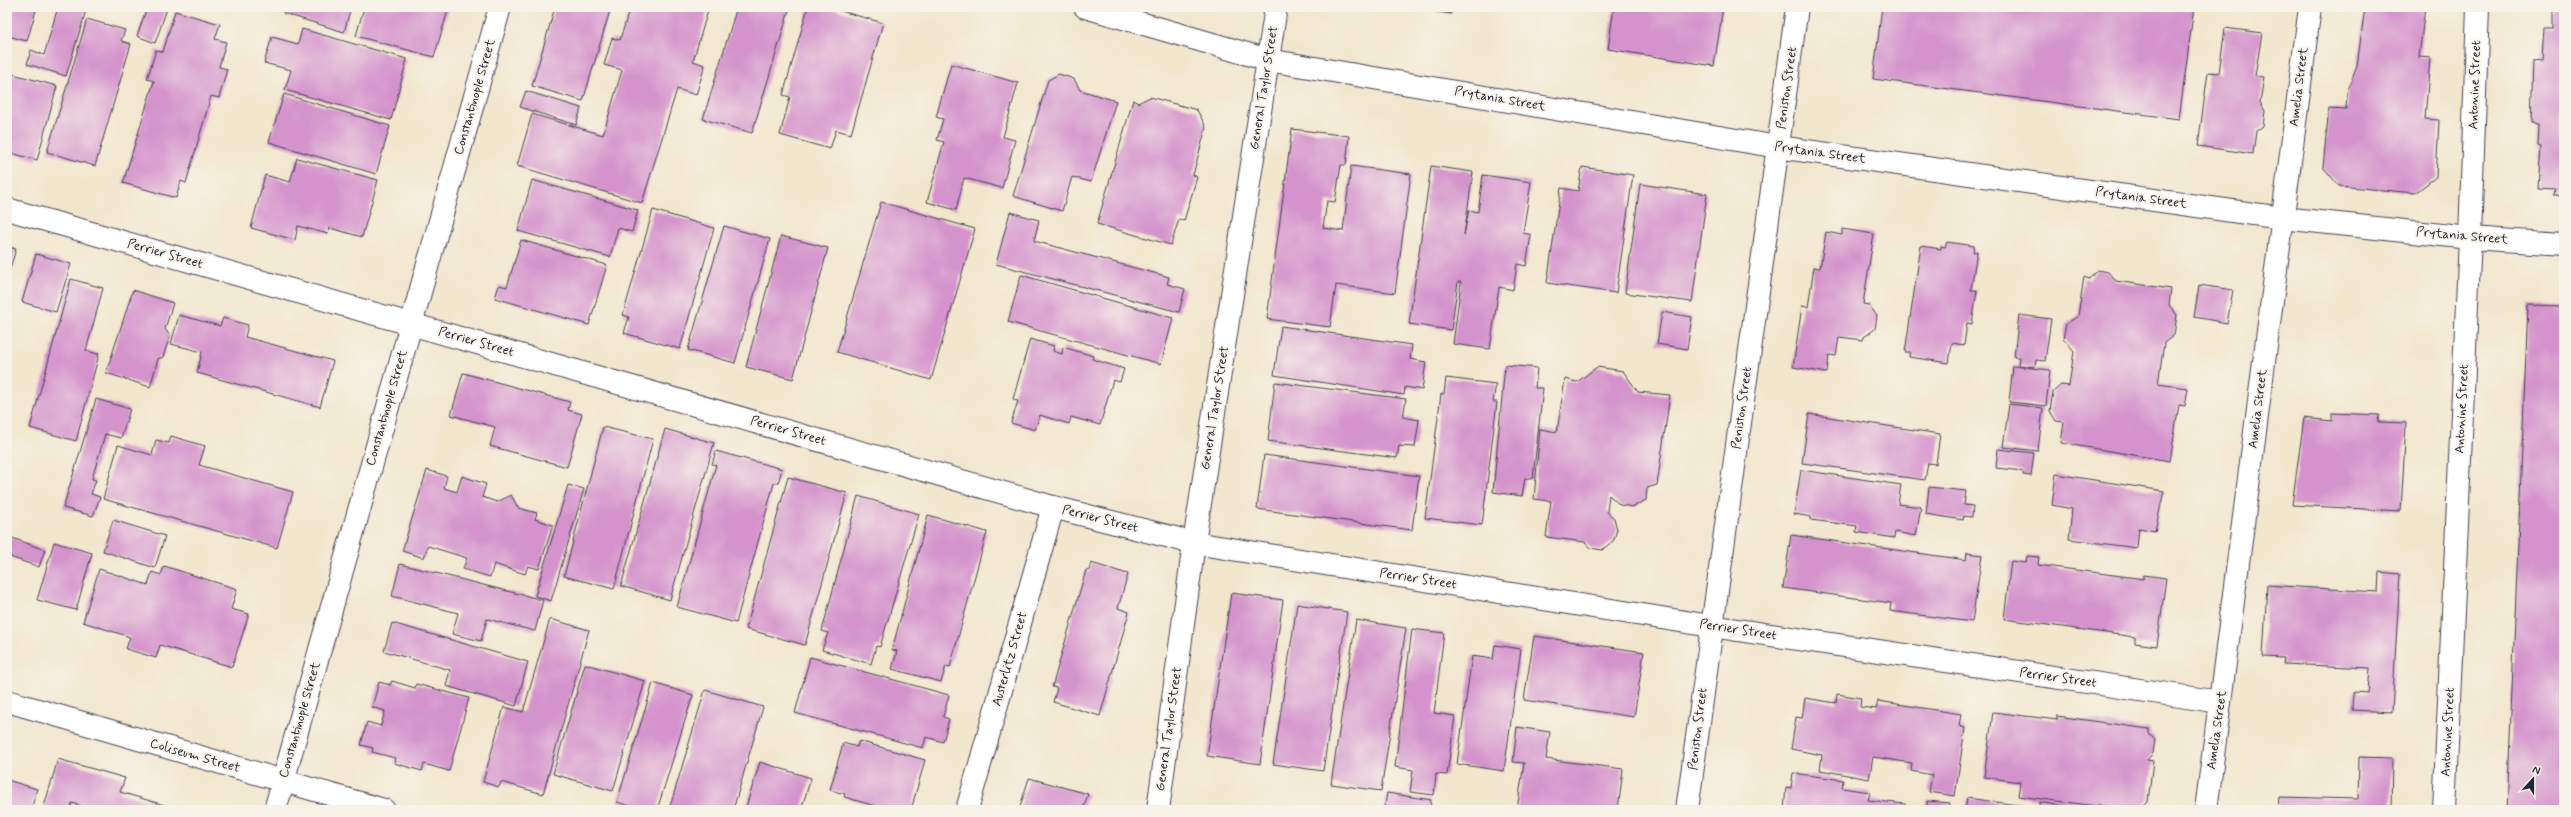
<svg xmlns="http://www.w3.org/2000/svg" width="2571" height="817" viewBox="0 0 2571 817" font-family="Mynerve,sans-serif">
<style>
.building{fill:#d493cc}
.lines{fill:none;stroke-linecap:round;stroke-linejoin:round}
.minor-casing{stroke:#413f51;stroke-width:24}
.minor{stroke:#fff;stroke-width:22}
.labels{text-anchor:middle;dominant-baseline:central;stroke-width:4;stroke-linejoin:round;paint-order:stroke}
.street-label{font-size:13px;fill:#22223b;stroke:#f7f3e8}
</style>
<rect width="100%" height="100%" fill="#f7f3e8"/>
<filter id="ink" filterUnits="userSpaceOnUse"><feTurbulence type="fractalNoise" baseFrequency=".025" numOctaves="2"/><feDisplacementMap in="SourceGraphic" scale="8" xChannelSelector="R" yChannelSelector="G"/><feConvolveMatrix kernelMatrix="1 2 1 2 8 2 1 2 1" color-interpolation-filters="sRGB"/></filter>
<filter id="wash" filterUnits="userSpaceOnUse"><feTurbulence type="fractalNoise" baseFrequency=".012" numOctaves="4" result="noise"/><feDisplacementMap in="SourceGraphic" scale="16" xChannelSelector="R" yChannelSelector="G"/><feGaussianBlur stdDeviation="0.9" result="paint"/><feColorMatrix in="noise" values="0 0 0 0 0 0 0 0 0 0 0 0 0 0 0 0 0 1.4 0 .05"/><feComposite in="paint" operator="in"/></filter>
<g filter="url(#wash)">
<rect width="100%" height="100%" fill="#f2e6cd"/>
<g id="blocks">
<g class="building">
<path d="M 7,7 L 37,7 L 27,41 L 7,36 Z"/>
<path d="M 58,7 L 87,7 L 66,76 L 27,64 L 31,50 L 44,55 Z"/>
<path d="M 147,7 L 167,9 L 155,43 L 137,36 Z"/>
<path d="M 285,7 L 351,7 L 344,32 L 283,13 Z"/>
<path d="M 364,7 L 449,7 L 434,57 L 356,36 Z"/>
<path d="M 555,7 L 611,7 L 583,101 L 532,86 Z"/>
<path d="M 630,7 L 709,7 L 693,61 L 705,65 L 696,95 L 677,89 L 642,203 L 517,166 L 532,114 L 603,135 L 622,70 L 604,65 L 612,38 L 620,40 Z"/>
<path d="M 737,7 L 790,7 L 752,133 L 703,119 Z"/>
<path d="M 808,7 L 827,7 L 883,23 L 851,134 L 836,130 L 830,149 L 780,135 L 790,97 L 783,95 Z"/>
<path d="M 1409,7 L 1452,7 L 1451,14 Z"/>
<path d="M 1614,7 L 1723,7 L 1714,66 L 1608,49 Z"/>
<path d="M 1882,7 L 2194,7 L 2179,119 L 1873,79 Z"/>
<path d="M 2365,7 L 2425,7 L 2419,57 L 2430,58 L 2425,119 L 2439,120 L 2436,177 L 2415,193 L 2339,186 L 2323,167 L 2329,108 L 2346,109 L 2347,92 L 2357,66 Z"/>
<path d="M 2554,7 L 2564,7 L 2564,196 L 2554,195 L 2555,189 L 2538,188 L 2541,147 L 2538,146 L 2539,124 L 2531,123 L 2533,61 L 2542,60 L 2544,28 L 2554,28 Z"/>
<path d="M 175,11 L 220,24 L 215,39 L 226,42 L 219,67 L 227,69 L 219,98 L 211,96 L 186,183 L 181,181 L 176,198 L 123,183 L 154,81 L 147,79 L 156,50 L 163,52 Z"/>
<path d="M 87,19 L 125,30 L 121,41 L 131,44 L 95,166 L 47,152 Z"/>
<path d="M 2225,28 L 2262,33 L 2255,76 L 2264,77 L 2260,102 L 2265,111 L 2263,126 L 2256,131 L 2253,154 L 2198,146 L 2208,72 L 2219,73 Z"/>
<path d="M 302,29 L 407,59 L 391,120 L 285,90 L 291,70 L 264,63 L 272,37 L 298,44 Z"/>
<path d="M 951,64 L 1018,83 L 1003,137 L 1015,140 L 1002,188 L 964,178 L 956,210 L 927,202 L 944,142 L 937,140 L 943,119 L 936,117 Z"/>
<path d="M 13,74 L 57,86 L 37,160 L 7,152 L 7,98 Z"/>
<path d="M 1059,74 L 1074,79 L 1080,90 L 1116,101 L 1091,182 L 1072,177 L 1062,211 L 1013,196 L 1048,80 Z"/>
<path d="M 526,91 L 581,108 L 576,125 L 520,107 Z"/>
<path d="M 284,94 L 390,126 L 376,174 L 269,142 Z"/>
<path d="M 1150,97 L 1197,110 L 1206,127 L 1193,175 L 1197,177 L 1184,221 L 1179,219 L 1171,245 L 1097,224 L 1133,100 L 1138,103 Z"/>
<path d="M 1292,129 L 1349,136 L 1346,165 L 1341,165 L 1335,202 L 1327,201 L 1323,228 L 1343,231 L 1351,166 L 1411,174 L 1395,293 L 1336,285 L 1330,327 L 1267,319 Z"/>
<path d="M 297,158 L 378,180 L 362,237 L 330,228 L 328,234 L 298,226 L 295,240 L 251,228 L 265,175 L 290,182 Z"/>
<path d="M 1431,166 L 1473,172 L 1464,235 L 1469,210 L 1478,212 L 1483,175 L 1531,182 L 1523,233 L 1531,235 L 1526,266 L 1517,264 L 1513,290 L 1499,287 L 1490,349 L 1453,344 L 1461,282 L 1458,282 L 1451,330 L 1409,324 Z"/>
<path d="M 1582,167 L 1633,175 L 1616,293 L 1547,283 L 1561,188 L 1578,191 Z"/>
<path d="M 532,180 L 638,210 L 632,232 L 618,228 L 610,257 L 518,231 Z"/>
<path d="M 1640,184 L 1707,194 L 1692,302 L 1625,293 Z"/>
<path d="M 881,202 L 975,229 L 931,380 L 837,352 Z"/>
<path d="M 653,210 L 714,228 L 680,349 L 624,333 L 629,317 L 623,315 Z"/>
<path d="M 1010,212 L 1039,220 L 1034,241 L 1169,277 L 1167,284 L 1185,289 L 1179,312 L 996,264 Z"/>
<path d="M 724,226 L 770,239 L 735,363 L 688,350 Z"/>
<path d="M 1842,229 L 1874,234 L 1863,304 L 1869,305 L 1877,316 L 1875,329 L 1864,337 L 1863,340 L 1839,337 L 1836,356 L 1829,355 L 1827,373 L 1793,367 L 1802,306 L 1808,307 L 1814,267 L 1820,268 L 1826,232 L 1842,235 Z"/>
<path d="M 781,236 L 828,248 L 793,379 L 746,367 Z"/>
<path d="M 521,240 L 607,265 L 589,325 L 495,298 L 499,285 L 507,287 Z"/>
<path d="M 1947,242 L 1974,246 L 1973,252 L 1977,251 L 1971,290 L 1977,290 L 1972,324 L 1967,323 L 1964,345 L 1952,343 L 1949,363 L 1909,357 L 1910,352 L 1905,352 L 1921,246 L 1941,249 L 1941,246 L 1945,247 Z"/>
<path d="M 7,246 L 16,249 L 7,279 Z"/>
<path d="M 36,254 L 71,264 L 56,312 L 22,302 Z"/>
<path d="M 2097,270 L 2108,272 L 2116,281 L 2171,289 L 2169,305 L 2177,315 L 2174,335 L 2164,343 L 2158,384 L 2188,388 L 2185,406 L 2179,405 L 2170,461 L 2061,443 L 2064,422 L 2056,421 L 2050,411 L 2053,392 L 2061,385 L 2069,386 L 2074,351 L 2063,338 L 2066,324 L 2078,316 L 2084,277 L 2089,279 Z"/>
<path d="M 1021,275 L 1173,318 L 1161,364 L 1008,322 Z"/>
<path d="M 71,279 L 103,288 L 86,351 L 99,354 L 76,441 L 30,428 Z"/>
<path d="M 2199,285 L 2233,290 L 2227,323 L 2194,317 Z"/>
<path d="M 133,290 L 173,303 L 165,329 L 170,336 L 163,357 L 158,359 L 150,387 L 106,373 Z"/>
<path d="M 2528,305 L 2564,306 L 2564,810 L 2507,810 Z"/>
<path d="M 1662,312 L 1692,317 L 1687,349 L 1657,344 Z"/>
<path d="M 179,315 L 220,326 L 223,318 L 248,325 L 245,337 L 333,361 L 320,407 L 197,373 L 202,352 L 171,344 Z"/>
<path d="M 2019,315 L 2051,319 L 2045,361 L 2036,360 L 2035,367 L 2018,365 L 2019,357 L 2014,357 Z"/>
<path d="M 1281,326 L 1412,345 L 1410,359 L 1426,362 L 1422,390 L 1405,387 L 1404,395 L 1274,375 Z"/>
<path d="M 1030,339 L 1054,346 L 1053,351 L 1062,354 L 1063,347 L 1093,356 L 1092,359 L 1124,369 L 1120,382 L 1113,380 L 1100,425 L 1071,417 L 1069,424 L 1040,415 L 1035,430 L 1011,423 L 1018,401 L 1013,399 Z"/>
<path d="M 1505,365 L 1537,368 L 1535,388 L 1543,388 L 1533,479 L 1525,478 L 1522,496 L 1493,492 Z"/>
<path d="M 2013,366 L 2050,370 L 2046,406 L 2009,402 Z"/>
<path d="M 1597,367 L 1623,371 L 1638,392 L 1670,395 L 1657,485 L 1647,488 L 1646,500 L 1633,507 L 1620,505 L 1609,495 L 1607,512 L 1614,518 L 1617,529 L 1614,540 L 1602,550 L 1591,548 L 1585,542 L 1546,537 L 1551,501 L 1534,499 L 1540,429 L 1557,432 L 1565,379 L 1577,382 Z"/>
<path d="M 463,373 L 570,402 L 568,410 L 582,414 L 567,467 L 490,446 L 495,427 L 451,415 Z"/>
<path d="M 1446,378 L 1496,384 L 1493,402 L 1497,402 L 1482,525 L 1425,518 L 1441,394 L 1444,394 Z"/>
<path d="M 1275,382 L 1406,399 L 1403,417 L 1419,420 L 1415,447 L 1399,446 L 1397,458 L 1268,441 Z"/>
<path d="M 96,399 L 130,409 L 121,438 L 105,434 L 92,479 L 96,480 L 91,494 L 100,497 L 93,516 L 63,508 Z"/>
<path d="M 2009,404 L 2043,408 L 2038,451 L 2003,447 Z"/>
<path d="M 2332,413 L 2379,415 L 2378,422 L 2406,423 L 2401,511 L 2292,505 L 2304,418 L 2332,421 Z"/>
<path d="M 1809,414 L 1940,434 L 1936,464 L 1928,463 L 1925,480 L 1802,463 Z"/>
<path d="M 603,427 L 653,439 L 614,589 L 564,576 Z"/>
<path d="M 665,429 L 714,443 L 670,600 L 621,586 Z"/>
<path d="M 171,436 L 205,446 L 199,465 L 293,492 L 277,548 L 103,499 L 118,445 L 152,455 L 156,440 L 169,443 Z"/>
<path d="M 1998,449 L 2034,453 L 2031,476 L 2023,475 L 2023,471 L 1996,468 Z"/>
<path d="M 716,451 L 782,469 L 778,483 L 774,483 L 736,623 L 677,607 L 716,465 L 712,464 Z"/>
<path d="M 1264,455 L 1419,476 L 1412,530 L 1257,509 Z"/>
<path d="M 427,470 L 447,476 L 444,488 L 457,492 L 462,476 L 486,484 L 482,497 L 497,502 L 511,495 L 518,508 L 537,513 L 535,519 L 553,525 L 539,569 L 528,566 L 525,574 L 494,564 L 490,577 L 463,569 L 467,558 L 428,546 L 424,558 L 402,551 Z"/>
<path d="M 1801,470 L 1901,485 L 1898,504 L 1921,507 L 1916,536 L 1895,532 L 1894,538 L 1856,532 L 1857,526 L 1811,520 L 1811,517 L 1794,514 Z"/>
<path d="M 2056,474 L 2164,491 L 2155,531 L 2139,528 L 2137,548 L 2069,539 L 2072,509 L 2052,505 Z"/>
<path d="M 788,477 L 847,493 L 805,645 L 746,629 Z"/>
<path d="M 568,485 L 584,489 L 551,601 L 535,596 Z"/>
<path d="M 1929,487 L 1966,491 L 1964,505 L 1973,506 L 1972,517 L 1964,516 L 1963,520 L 1926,514 Z"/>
<path d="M 858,496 L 919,514 L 880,647 L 876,646 L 871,664 L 822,650 L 828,633 L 822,631 Z"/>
<path d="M 928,515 L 987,532 L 950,667 L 946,666 L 941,682 L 892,669 L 897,651 L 892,650 Z"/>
<path d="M 113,520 L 165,536 L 155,568 L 103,551 Z"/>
<path d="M 1791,535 L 1966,560 L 1967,553 L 1982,555 L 1972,622 L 1890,611 L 1891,603 L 1783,588 Z"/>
<path d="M 7,536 L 45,550 L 39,567 L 7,556 Z"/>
<path d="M 54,542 L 92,553 L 76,610 L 37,600 Z"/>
<path d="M 2027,556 L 2039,557 L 2038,565 L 2144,579 L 2144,575 L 2166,578 L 2157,646 L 2135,643 L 2135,637 L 2004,619 L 2011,561 L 2026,563 Z"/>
<path d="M 1091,563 L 1128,574 L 1118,608 L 1129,612 L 1100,716 L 1053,702 L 1057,688 L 1052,687 L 1086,570 L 1089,571 Z"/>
<path d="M 400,564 L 543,600 L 535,631 L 487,619 L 481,641 L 452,634 L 458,613 L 392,596 Z"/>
<path d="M 164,566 L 237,589 L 231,609 L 249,614 L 232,667 L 160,645 L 156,658 L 126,649 L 130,637 L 83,622 L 99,569 L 148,585 L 152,572 L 161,575 Z"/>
<path d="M 2379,572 L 2400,574 L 2392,712 L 2352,710 L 2353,692 L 2368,693 L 2370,668 L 2283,664 L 2284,658 L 2263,657 L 2267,585 L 2378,592 Z"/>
<path d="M 1231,593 L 1283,600 L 1260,764 L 1207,756 Z"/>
<path d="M 1297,604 L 1347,612 L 1323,771 L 1273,764 Z"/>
<path d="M 550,619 L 589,630 L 543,794 L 501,782 L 499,787 L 483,782 L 504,707 L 523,712 Z"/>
<path d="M 1356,620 L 1406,628 L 1381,791 L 1331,784 Z"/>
<path d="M 392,623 L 528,662 L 516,706 L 446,686 L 450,670 L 384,651 Z"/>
<path d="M 1412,629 L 1444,633 L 1434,713 L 1455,716 L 1447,775 L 1436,774 L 1434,795 L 1410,792 L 1413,770 L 1395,767 Z"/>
<path d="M 1534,636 L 1644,652 L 1634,717 L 1524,700 Z"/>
<path d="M 1495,645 L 1521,649 L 1504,771 L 1457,764 L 1472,656 L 1493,659 Z"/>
<path d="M 810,657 L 949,695 L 943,717 L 949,719 L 943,742 L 926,737 L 923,748 L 795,713 Z"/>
<path d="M 585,664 L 645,681 L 613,791 L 553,774 Z"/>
<path d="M 392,681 L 415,688 L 416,684 L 469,698 L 449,771 L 424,764 L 422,771 L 394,763 L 395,758 L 372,752 L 373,748 L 361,745 L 367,722 L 381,726 L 385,711 L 372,707 L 379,682 L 390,685 Z"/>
<path d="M 653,683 L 693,695 L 657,810 L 643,810 L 617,802 Z"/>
<path d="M 705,690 L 763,707 L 733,810 L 669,810 Z"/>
<path d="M 1837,694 L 1861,698 L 1860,707 L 1876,709 L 1878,701 L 1961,714 L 1959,726 L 1965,728 L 1955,796 L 1929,792 L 1932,775 L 1911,771 L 1912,763 L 1873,757 L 1869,779 L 1820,770 L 1822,755 L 1791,749 L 1796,717 L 1802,718 L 1805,698 L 1836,703 Z"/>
<path d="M 1993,712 L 2057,720 L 2057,716 L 2149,729 L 2149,734 L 2155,740 L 2153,753 L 2147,760 L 2153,761 L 2148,801 L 2139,810 L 2128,810 L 2018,796 L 2020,782 L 1984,777 Z"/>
<path d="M 1517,727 L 1550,732 L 1546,759 L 1623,769 L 1618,810 L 1517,810 L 1524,763 L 1513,762 Z"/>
<path d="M 859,741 L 925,760 L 911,810 L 889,810 L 844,797 L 845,794 L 830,790 L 843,743 L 857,747 Z"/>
<path d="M 2359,757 L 2392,758 L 2391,810 L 2278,810 L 2279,797 L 2358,799 Z"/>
<path d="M 58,759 L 125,778 L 120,792 L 181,810 L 93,810 L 72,803 L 70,810 L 43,810 Z"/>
<path d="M 760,762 L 811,778 L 801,810 L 745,810 Z"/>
<path d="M 1793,773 L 1843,780 L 1842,788 L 1870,792 L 1868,800 L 1905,804 L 1905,810 L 1784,810 L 1786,787 L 1791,788 Z"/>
<path d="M 1029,778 L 1088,794 L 1083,810 L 1019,810 Z"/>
<path d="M 7,780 L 37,789 L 31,810 L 7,810 Z"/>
<path d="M 1387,793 L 1431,800 L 1430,810 L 1384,810 Z"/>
<path d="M 1967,798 L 2039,808 L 2039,802 L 2089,810 L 1965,810 Z"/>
<path d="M 1927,801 L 1950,803 L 1949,810 L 1927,810 Z"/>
</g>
</g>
</g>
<g filter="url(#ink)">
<use href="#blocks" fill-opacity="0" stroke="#413f51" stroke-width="1"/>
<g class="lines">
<defs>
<g id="minor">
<path d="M 1085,7 L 1268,60 L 1778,147 L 2282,218 L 2470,238 L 2564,244"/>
<path d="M 7,209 L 1053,507 L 1194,543 L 1711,626 L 2220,702"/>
<path d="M 7,701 L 384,810"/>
<path d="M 275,810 L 500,7"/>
<path d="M 967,810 L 1053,507"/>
<path d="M 1158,810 L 1194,543 L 1276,7"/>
<path d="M 1687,810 L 1797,7"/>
<path d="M 2206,810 L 2310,7"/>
<path d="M 2444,810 L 2470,238 L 2478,7"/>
</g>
</defs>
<use href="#minor" class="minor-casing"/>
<use href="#minor" class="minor"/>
</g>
</g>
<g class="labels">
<g class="street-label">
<text transform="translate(2475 85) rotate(-88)">Antonine Street</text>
<text transform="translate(2299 87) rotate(-83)">Amelia Street</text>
<text transform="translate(1264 88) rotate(-81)">General Taylor Street</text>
<text transform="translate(1787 88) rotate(-82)">Peniston Street</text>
<text transform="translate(475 97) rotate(-74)">Constantinople Street</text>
<text transform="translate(1500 99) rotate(10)">Prytania Street</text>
<text transform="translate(1820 153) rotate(8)">Prytania Street</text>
<text transform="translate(2141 198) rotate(8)">Prytania Street</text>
<text transform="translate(2462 236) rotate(5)">Prytania Street</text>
<text transform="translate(165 254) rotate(16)">Perrier Street</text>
<text transform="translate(476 342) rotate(16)">Perrier Street</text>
<text transform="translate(387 408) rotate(-74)">Constantinople Street</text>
<text transform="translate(1215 408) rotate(-81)">General Taylor Street</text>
<text transform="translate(1742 408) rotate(-82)">Peniston Street</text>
<text transform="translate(2258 409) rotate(-83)">Amelia Street</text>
<text transform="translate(2462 409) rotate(-87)">Antonine Street</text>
<text transform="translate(788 431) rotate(16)">Perrier Street</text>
<text transform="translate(1100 519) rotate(14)">Perrier Street</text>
<text transform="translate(1418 579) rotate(9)">Perrier Street</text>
<text transform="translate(1738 630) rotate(9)">Perrier Street</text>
<text transform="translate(1010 659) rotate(-74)">Austerlitz Street</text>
<text transform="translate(2058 678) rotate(8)">Perrier Street</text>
<text transform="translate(300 720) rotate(-74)">Constantinople Street</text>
<text transform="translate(1169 729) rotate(-82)">General Taylor Street</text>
<text transform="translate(1698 729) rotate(-83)">Peniston Street</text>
<text transform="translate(2217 730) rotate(-82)">Amelia Street</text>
<text transform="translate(2448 732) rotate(-87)">Antonine Street</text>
<text transform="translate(195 756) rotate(16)">Coliseum Street</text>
</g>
</g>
<rect width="2571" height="817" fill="none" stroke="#f7f3e8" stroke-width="24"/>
<g transform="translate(2533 779) rotate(21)" stroke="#f7f3e8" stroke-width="3" paint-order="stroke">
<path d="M0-3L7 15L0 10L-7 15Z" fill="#22223b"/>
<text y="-6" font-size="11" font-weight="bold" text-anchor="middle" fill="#22223b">N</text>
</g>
</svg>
